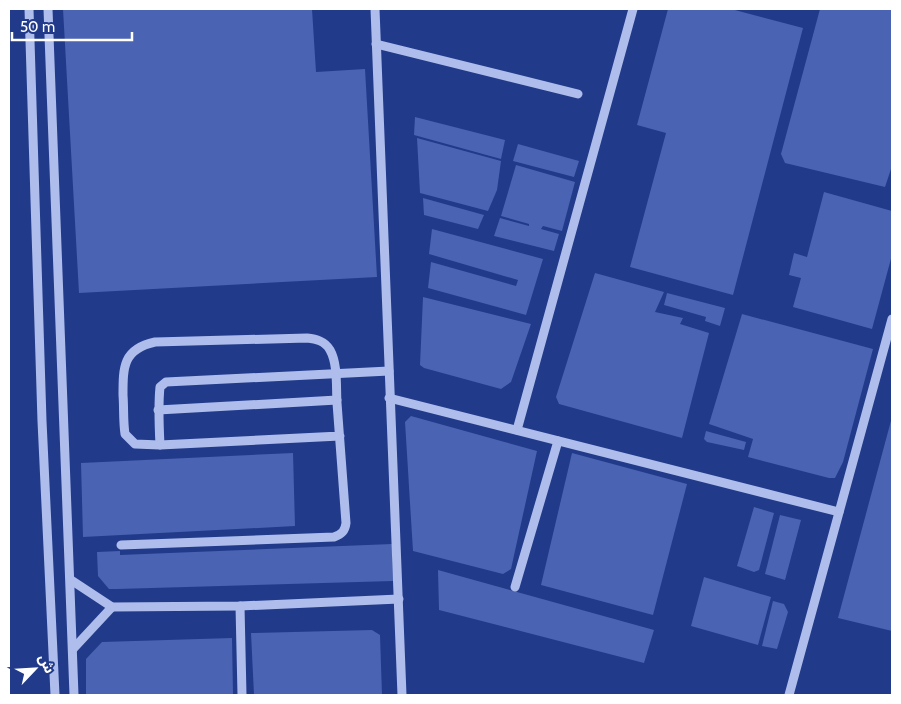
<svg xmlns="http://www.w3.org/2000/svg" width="901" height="704" viewBox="0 0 901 704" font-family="Cabin,'Noto Sans Arabic',sans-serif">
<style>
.building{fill:#4a63b2}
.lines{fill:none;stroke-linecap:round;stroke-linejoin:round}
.minor{stroke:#aebdeb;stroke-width:9}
</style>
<rect width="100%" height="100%" fill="#213a8a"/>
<g class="building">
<path d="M 63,9 L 312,9 L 316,72 L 365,69 L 377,277 L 79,293 Z"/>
<path d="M 668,9 L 731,9 L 803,28 L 733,295 L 630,267 L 666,133 L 637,125 Z"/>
<path d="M 820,9 L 892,9 L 892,166 L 885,187 L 785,163 L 781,154 Z"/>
<path d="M 415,117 L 505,140 L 501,159 L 414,135 Z"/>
<path d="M 417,138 L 501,161 L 497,190 L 488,211 L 420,193 Z"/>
<path d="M 518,144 L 579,161 L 574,177 L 513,161 Z"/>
<path d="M 516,165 L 575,182 L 562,231 L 543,226 L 541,229 L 559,234 L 554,251 L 494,236 L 500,218 L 529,226 L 529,224 L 501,216 Z"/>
<path d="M 824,192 L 892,211 L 892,255 L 872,329 L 793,307 L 801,278 L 789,275 L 794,253 L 807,257 Z"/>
<path d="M 423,198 L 484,215 L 478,229 L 424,215 Z"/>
<path d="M 432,229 L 543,259 L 526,315 L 428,288 L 431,262 L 516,286 L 518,280 L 429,254 Z"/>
<path d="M 595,273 L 664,292 L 655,312 L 683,318 L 680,324 L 709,333 L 682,438 L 559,404 L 556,397 Z"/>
<path d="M 667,293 L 725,308 L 720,326 L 705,321 L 706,317 L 664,305 Z"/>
<path d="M 423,297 L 531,324 L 511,382 L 501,389 L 424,368 L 420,365 Z"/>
<path d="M 742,314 L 873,349 L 843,462 L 835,478 L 829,478 L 748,457 L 753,439 L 709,424 Z"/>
<path d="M 411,416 L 537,451 L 511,569 L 503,574 L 413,551 L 405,422 Z"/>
<path d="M 892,417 L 892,631 L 838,618 Z"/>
<path d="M 706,431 L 746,442 L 744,450 L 707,442 L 704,439 Z"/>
<path d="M 293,453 L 295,526 L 83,537 L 81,463 Z"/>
<path d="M 572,453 L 687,484 L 653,615 L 541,585 Z"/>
<path d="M 754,507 L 774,513 L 759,570 L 754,572 L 737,566 Z"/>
<path d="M 780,515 L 801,520 L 785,580 L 765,574 Z"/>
<path d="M 392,544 L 393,581 L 117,589 L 109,589 L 98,576 L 97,552 L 120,551 L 120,555 Z"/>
<path d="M 438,570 L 654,630 L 644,663 L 439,610 Z"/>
<path d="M 704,577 L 771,597 L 758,645 L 691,626 Z"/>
<path d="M 773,601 L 784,604 L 788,612 L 777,649 L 762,646 Z"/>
<path d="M 372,630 L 380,635 L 382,695 L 254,695 L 251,633 Z"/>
<path d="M 232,638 L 233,695 L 86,695 L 86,659 L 102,642 Z"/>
</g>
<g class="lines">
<g class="minor">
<path d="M 29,9 L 42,421 L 55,695"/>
<path d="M 48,9 L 74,695"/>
<path d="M 375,9 L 402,695"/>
<path d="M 376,44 L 578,94"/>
<path d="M 389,398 L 839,512"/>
<path d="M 158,410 L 337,400"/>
<path d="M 517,430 L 633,9"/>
<path d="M 160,445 C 159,425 158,406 160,387 L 166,382 L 389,371"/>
<path d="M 121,545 L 334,537 C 342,534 345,531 346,523 C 343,483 340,443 337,403 C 336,387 338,364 330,350 C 325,341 316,339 307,338 L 155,342 C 123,349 123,367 123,395 C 124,408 123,421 125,434 L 135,444 L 160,445 L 340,436"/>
<path d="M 71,580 L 112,607 L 240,606 L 399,599"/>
<path d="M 515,587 L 558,441"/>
<path d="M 240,606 L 242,695"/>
<path d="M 73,649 L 112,607"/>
<path d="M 789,695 L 892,319"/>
</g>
</g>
<rect width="901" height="704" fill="none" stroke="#ffffff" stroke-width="20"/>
<g transform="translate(35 669) rotate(65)" stroke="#213a8a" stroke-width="4" paint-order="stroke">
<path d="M0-4L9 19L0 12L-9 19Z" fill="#ffffff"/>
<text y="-8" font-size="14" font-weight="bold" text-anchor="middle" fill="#ffffff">ش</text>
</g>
<path d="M12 32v8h120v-8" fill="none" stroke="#ffffff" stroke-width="2.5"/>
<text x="20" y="32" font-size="15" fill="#ffffff" stroke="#213a8a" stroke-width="4" paint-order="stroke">50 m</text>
</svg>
